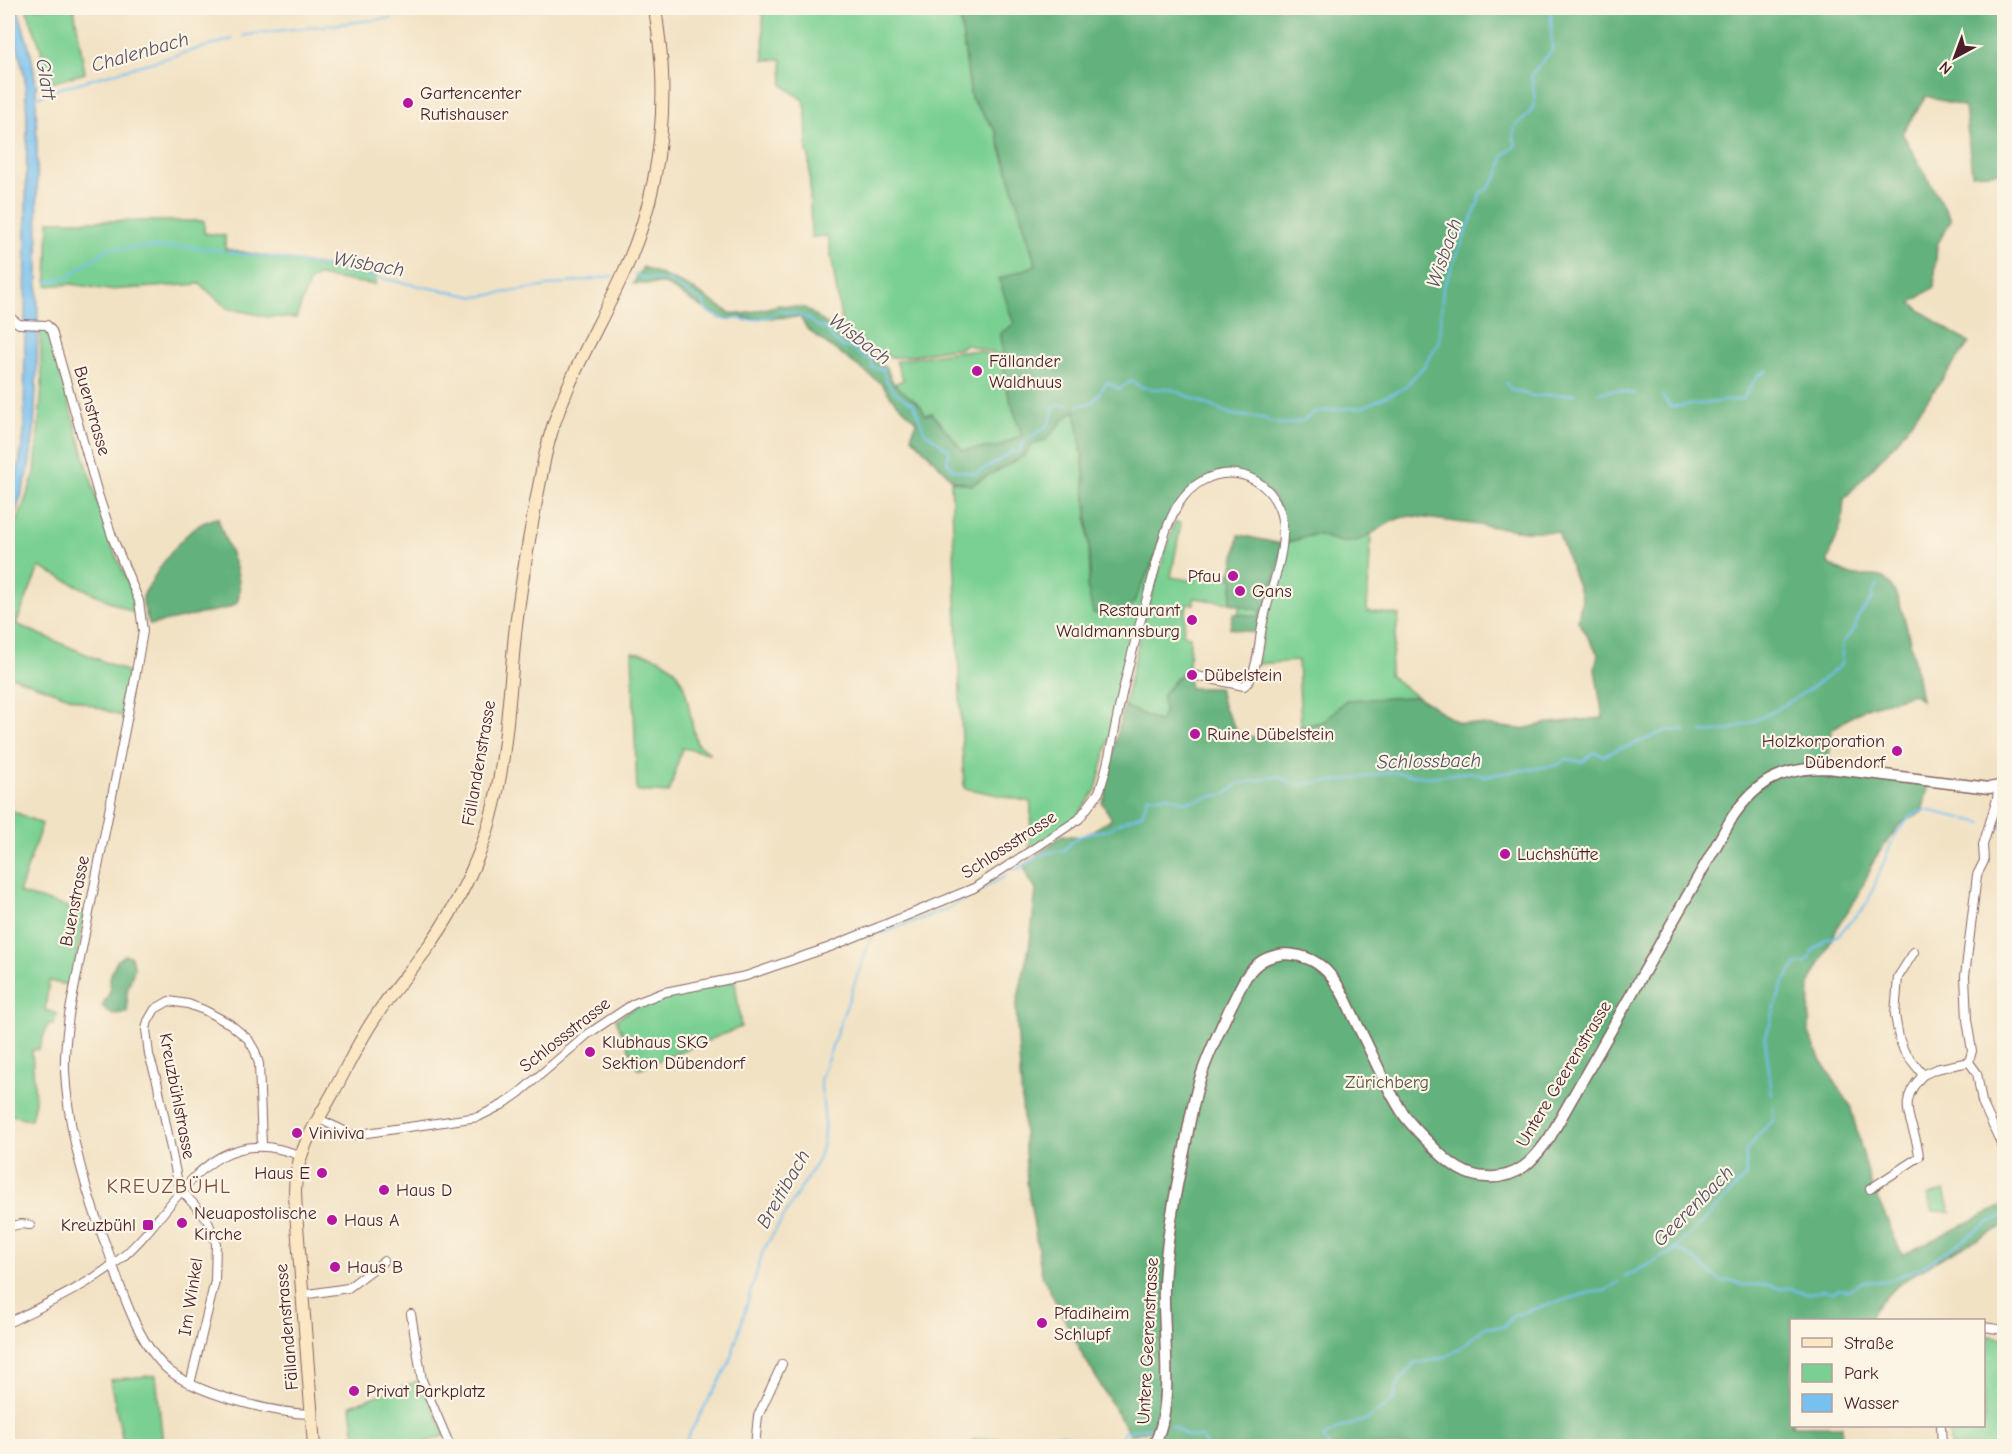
<svg xmlns="http://www.w3.org/2000/svg" width="2012" height="1454" viewBox="0 0 2012 1454" font-family="'Comic Neue',sans-serif">
<style>
.green{fill:#7ad093;stroke:#62785f;stroke-width:1.5}
.forest{fill:#63b27d;stroke:#566854;stroke-width:1.5}
.water{fill:#77c1f0;stroke:#60708e;stroke-width:1.5}
.lines{fill:none;stroke-linecap:round;stroke-linejoin:round}
.stream{stroke:#77c1f0;stroke-width:2}
.minor-casing{stroke:#856361;stroke-width:10}
.tertiary-casing{stroke:#856361;stroke-width:13}
.secondary-casing{stroke:#856361;stroke-width:14}
.minor{stroke:#fff;stroke-width:8}
.tertiary{stroke:#fff;stroke-width:10}
.secondary{stroke:#fbe7c3;stroke-width:12}
.poi-dot{fill:#b5179e;stroke:#fcf5e5;stroke-width:2}
.labels{text-anchor:middle;dominant-baseline:central;stroke-width:4.5;stroke-linejoin:round;paint-order:stroke}
.poi-label{font-size:18px;fill:#4a1f2b;stroke:#fcf5e5;text-anchor:start}
.street-label{font-size:18px;fill:#4a1f2b;stroke:#fcf5e5}
.park-label{font-size:18px;fill:#58544a;stroke:#fcf5e5}
.water-label{font-size:20px;font-style:italic;fill:#585066;stroke:#fcf5e5}
.neighbourhood-label{font-size:20px;letter-spacing:1.5px;fill:#7d4f3e;stroke:#fcf5e5}
</style>
<rect width="100%" height="100%" fill="#fcf5e5"/>
<filter id="ink" filterUnits="userSpaceOnUse"><feTurbulence type="fractalNoise" baseFrequency=".0167" numOctaves="2"/><feDisplacementMap in="SourceGraphic" scale="12" xChannelSelector="R" yChannelSelector="G"/><feConvolveMatrix kernelMatrix="1 2 1 2 8 2 1 2 1" color-interpolation-filters="sRGB"/></filter>
<filter id="wash" filterUnits="userSpaceOnUse"><feTurbulence type="fractalNoise" baseFrequency=".008" numOctaves="4" result="noise"/><feDisplacementMap in="SourceGraphic" scale="24" xChannelSelector="R" yChannelSelector="G"/><feGaussianBlur stdDeviation="1.35" result="paint"/><feColorMatrix in="noise" values="0 0 0 0 0 0 0 0 0 0 0 0 0 0 0 0 0 1.4 0 .05"/><feComposite in="paint" operator="in"/></filter>
<g filter="url(#wash)">
<rect width="100%" height="100%" fill="#f2e2c4"/>
<g class="green">
<path d="M 26,8 L 74,8 L 85,73 L 47,84 L 41,49 Z"/>
<path d="M 758,8 L 959,8 L 971,98 L 996,131 L 1036,265 L 1014,324 L 1001,333 L 1003,356 L 965,344 L 961,348 C 933,347 902,366 875,352 C 864,347 854,338 843,331 L 828,236 L 811,237 L 809,155 L 807,153 L 806,110 L 804,101 L 783,85 L 782,59 L 764,60 L 763,16 Z"/>
<path d="M 49,221 L 204,221 L 204,233 L 225,236 L 225,249 L 376,275 L 375,285 L 318,276 L 309,282 L 296,318 L 269,317 L 227,308 L 200,284 L 108,290 L 72,284 L 47,286 Z"/>
<path d="M 47,328 L 109,541 L 136,599 L 138,615 L 39,567 L 16,624 L 130,673 L 124,717 L 8,675 L 8,547 L 35,473 L 42,385 L 40,330 Z"/>
<path d="M 958,351 L 979,351 L 1004,361 L 1006,387 L 1022,435 L 999,447 L 962,450 L 932,413 L 925,415 L 894,384 L 903,380 L 896,361 Z"/>
<path d="M 1076,409 C 1082,451 1086,492 1088,534 C 1089,551 1093,569 1087,585 L 1156,555 L 1096,790 L 1075,819 L 1030,850 L 1031,802 L 964,788 L 951,481 L 971,485 L 1024,456 L 1032,445 L 1046,440 L 1063,420 Z"/>
<path d="M 1175,522 L 1181,523 L 1171,577 L 1194,581 L 1196,572 L 1228,578 L 1230,572 L 1239,573 L 1261,611 L 1258,617 L 1238,614 L 1240,606 L 1238,605 L 1234,579 L 1230,603 L 1194,598 L 1194,604 L 1187,604 L 1183,634 L 1190,636 L 1189,668 L 1186,668 L 1163,694 L 1164,713 L 1160,722 L 1124,706 L 1143,622 Z"/>
<path d="M 1317,534 C 1337,542 1351,545 1371,534 L 1367,611 L 1399,615 L 1389,675 L 1417,697 L 1346,700 L 1325,721 L 1301,727 L 1298,661 L 1257,664 L 1282,544 Z"/>
<path d="M 632,652 C 694,658 683,698 697,744 L 710,753 L 682,748 L 669,793 L 637,791 Z"/>
<path d="M 8,809 L 42,824 L 19,893 L 85,912 L 71,986 L 49,981 L 45,1010 L 57,1014 L 53,1025 L 48,1024 L 39,1049 L 32,1050 L 35,1101 L 31,1120 L 8,1114 Z"/>
<path d="M 735,981 L 741,1027 L 638,1069 L 616,1019 L 639,1005 L 659,997 Z"/>
<path d="M 1944,1190 L 1950,1212 L 1933,1211 L 1927,1196 Z"/>
<path d="M 1984,1335 L 2004,1338 L 2004,1446 L 1950,1446 L 1949,1426 L 1984,1426 Z"/>
<path d="M 156,1375 L 163,1446 L 124,1446 L 110,1380 Z"/>
<path d="M 422,1380 L 445,1435 L 416,1446 L 356,1446 L 351,1405 Z"/>
<path d="M 1061,1435 L 1087,1446 L 1092,1446 L 968,1446 L 973,1440 Z"/>
</g>
<g class="forest">
<path d="M 959,8 L 2004,8 L 2004,172 L 1972,174 L 1965,107 L 1926,96 L 1902,133 L 1951,220 L 1937,245 L 1934,287 L 1911,303 L 1939,324 L 1969,343 L 1897,441 L 1844,499 L 1842,522 L 1827,563 C 1835,567 1847,575 1856,576 C 1865,577 1875,574 1883,578 C 1905,590 1916,675 1921,700 L 1914,694 L 1865,708 L 1832,729 L 1828,767 L 1930,781 L 1922,812 L 1900,824 L 1875,858 L 1858,896 L 1839,924 L 1810,983 L 1809,1033 L 1820,1059 L 1850,1105 L 1870,1181 L 1902,1255 L 2004,1205 L 2004,1226 C 1966,1246 1885,1279 1869,1320 L 1792,1320 L 1792,1426 L 1842,1426 L 1841,1446 L 1148,1446 L 1157,1429 L 1130,1435 L 1081,1352 L 1042,1275 L 1027,1183 L 1016,1007 L 1030,943 L 1036,890 L 1027,875 L 1024,866 L 1062,835 L 1082,837 L 1112,819 L 1102,803 L 1106,794 L 1105,786 L 1124,706 L 1160,722 L 1164,713 L 1163,694 L 1186,668 L 1190,688 L 1219,688 L 1223,706 L 1239,734 L 1257,738 L 1325,721 L 1346,700 L 1417,697 C 1433,704 1444,717 1461,723 L 1522,729 L 1549,723 L 1603,718 L 1595,669 L 1598,654 L 1578,621 L 1582,598 L 1558,532 L 1525,531 L 1410,516 C 1384,519 1373,539 1351,542 C 1339,544 1330,538 1319,535 C 1309,533 1293,541 1283,544 L 1260,634 L 1230,628 L 1233,613 L 1258,617 L 1261,611 L 1230,603 L 1234,579 L 1231,578 L 1239,535 L 1282,544 L 1284,526 L 1273,497 L 1248,476 L 1216,475 L 1188,491 L 1156,555 L 1133,604 L 1111,615 L 1093,613 L 1087,585 L 1090,575 L 1088,524 L 1083,456 L 1075,410 L 1063,420 L 1046,440 L 1032,445 L 1024,456 L 971,485 L 953,480 L 911,436 L 917,422 L 892,398 L 882,384 L 808,330 L 800,317 L 721,319 L 665,284 L 633,284 L 643,267 L 689,287 L 730,313 L 744,314 L 779,305 L 805,308 L 886,368 L 894,384 L 921,406 L 925,415 L 932,413 L 962,450 L 998,447 L 1022,435 L 1006,387 L 1001,333 L 1014,324 L 999,279 L 1036,265 L 996,131 L 971,98 Z"/>
<path d="M 218,518 C 224,544 247,576 237,603 L 228,608 L 150,625 C 147,618 142,607 143,598 C 143,594 147,589 149,586 C 162,562 190,521 218,518 Z"/>
<path d="M 124,955 L 130,956 C 140,970 128,978 127,993 C 126,1000 129,1005 127,1013 L 111,1014 L 102,1006 L 110,992 L 110,978 L 112,970 L 118,960 Z"/>
</g>
<path class="water" d="M 8,8 L 17,8 L 19,13 L 32,59 L 36,85 L 38,256 L 37,366 L 34,432 L 28,473 L 8,538 L 8,502 L 19,464 L 24,434 L 27,120 L 25,78 L 12,24 L 8,15 Z"/>
<g class="lines">
<g class="stream">
<path d="M 243,36 L 259,33 L 392,18"/>
<path d="M 54,90 L 233,39"/>
<path d="M 35,98 L 43,95"/>
<path d="M 228,252 L 277,258 L 476,297 L 613,276"/>
<path d="M 635,274 L 644,278 L 669,281 L 703,302 L 705,309 L 711,314 L 726,320 L 740,318 L 744,321 L 770,317 L 779,311 C 793,313 808,316 817,326 L 825,328 L 834,340 L 843,347 L 853,349 L 864,358 L 870,358 L 873,368 L 883,369 C 885,386 899,397 914,404 L 924,431 L 950,451 L 947,461 L 952,469 L 976,474 C 988,465 1002,462 1011,451 L 1017,453 L 1020,451 L 1024,441 C 1038,431 1052,430 1053,409 L 1058,405 L 1069,405"/>
<path d="M 48,282 L 68,277 L 109,248 L 193,247 L 223,251"/>
<path d="M 1506,383 L 1511,390 L 1533,396 L 1576,394"/>
<path d="M 1598,393 L 1615,390 L 1635,394"/>
<path d="M 1662,396 L 1671,407 L 1743,399 L 1757,376 L 1767,371"/>
<path d="M 1078,406 L 1093,402 L 1107,382 L 1119,389 L 1132,381 C 1142,390 1156,390 1168,388 L 1233,415 L 1264,418 L 1272,423 L 1286,424 L 1303,421 L 1314,412 L 1363,407 L 1404,388 L 1424,366 L 1439,342 L 1443,288 L 1478,204 L 1480,193 L 1489,188 L 1499,174 L 1504,155 L 1516,145 L 1513,135 L 1516,125 C 1539,110 1536,99 1531,75 L 1552,50 L 1551,8"/>
<path d="M 1702,732 C 1741,738 1812,690 1841,665 L 1843,642 L 1855,628 L 1858,616 L 1873,598 L 1873,592 L 1878,585"/>
<path d="M 1996,826 L 2004,828"/>
<path d="M 1015,870 L 1046,853 L 1064,850 L 1076,838 L 1093,832 L 1108,830 L 1119,823 L 1142,814 L 1148,797 L 1167,796 L 1186,802 L 1226,794 L 1238,784 L 1279,776 L 1294,785 L 1345,780 L 1393,772 L 1426,777 L 1471,772 L 1483,776 L 1558,765 L 1566,759 L 1582,762 L 1595,752 L 1604,756 L 1620,748 L 1627,747 L 1668,730 L 1686,731"/>
<path d="M 880,934 L 947,909 L 1007,875"/>
<path d="M 1772,1094 L 1765,1039 L 1783,983 L 1797,964 L 1806,963 L 1810,959 L 1812,952 L 1826,939 L 1837,936 L 1867,904 L 1894,837 C 1901,827 1913,810 1926,810 L 1983,823"/>
<path d="M 1670,1253 L 1678,1250 C 1695,1257 1707,1271 1722,1282 L 1731,1280 L 1742,1285 L 1769,1285 L 1781,1289 L 1792,1288 L 1806,1294 L 1823,1290 L 1833,1292 L 1840,1289 L 1848,1290 L 1862,1282 L 1888,1281 L 1926,1265 L 1990,1222 L 2004,1216"/>
<path d="M 1625,1277 L 1670,1253 L 1705,1220 L 1746,1176 L 1746,1151 L 1760,1133 L 1773,1121 L 1773,1108"/>
<path d="M 1171,1425 L 1187,1436 L 1202,1437 L 1206,1446"/>
<path d="M 685,1446 L 688,1436 L 729,1364 L 763,1251 L 818,1160 C 828,1134 824,1107 820,1080 L 870,940 L 873,939"/>
<path d="M 1036,1446 L 1062,1434 L 1072,1437 L 1080,1444 L 1120,1442 L 1124,1432 L 1157,1426"/>
<path d="M 1328,1446 L 1323,1437 L 1340,1428 L 1368,1419 L 1395,1399 L 1396,1385 L 1414,1364 L 1446,1357 L 1460,1348 L 1485,1327 L 1503,1327 L 1514,1315 L 1588,1293 L 1605,1291 L 1618,1282"/>
</g>
</g>
</g>
<g filter="url(#ink)">
<g class="lines">
<defs>
<g id="minor">
<path d="M 8,316 L 19,324 L 47,325 L 52,331 L 98,494 L 113,539 L 139,601 L 143,631 L 134,684 L 69,1015 C 67,1033 64,1051 65,1070 C 67,1124 82,1178 100,1229 C 103,1239 108,1249 111,1259 C 122,1293 139,1343 166,1368 C 195,1394 272,1413 311,1414"/>
<path d="M 1998,787 L 1997,799 L 1983,845 L 1984,861 L 1977,875 L 1965,976 L 1967,1020 L 1972,1051 L 1969,1062 L 1977,1073 L 1982,1102 L 2004,1150"/>
<path d="M 1914,952 L 1898,977 L 1895,1015 L 1899,1038 L 1904,1051 L 1923,1075 L 1936,1069 L 1969,1062"/>
<path d="M 319,1119 L 353,1135 L 478,1117 L 502,1105 L 519,1093 L 588,1034 L 633,1004 L 665,992 L 746,976 L 769,968 L 830,947 L 974,888 L 1079,819 L 1099,792 C 1109,765 1113,736 1119,708 C 1128,665 1140,622 1152,580 C 1159,554 1165,525 1179,503 C 1185,494 1193,486 1202,481 C 1239,460 1282,486 1283,529 C 1284,560 1269,592 1263,622 C 1259,639 1259,659 1252,675 C 1250,680 1248,683 1244,686 L 1192,675"/>
<path d="M 1870,1189 L 1919,1157 C 1917,1124 1892,1106 1923,1075"/>
<path d="M 8,1227 L 21,1224 L 30,1225"/>
<path d="M 302,1295 L 348,1288 L 384,1261"/>
<path d="M 411,1314 L 422,1380 L 450,1446"/>
<path d="M 8,1323 C 46,1304 85,1287 119,1260 C 178,1212 206,1116 301,1156"/>
<path d="M 1984,1327 L 2004,1330"/>
<path d="M 190,1384 L 215,1281 L 216,1243 L 207,1219 L 181,1190 L 177,1178 L 157,1081 L 149,1055 L 146,1029 L 148,1021 L 155,1009 L 169,1001 L 188,1004 L 204,1010 L 230,1024 L 248,1039 L 255,1051 L 259,1064 L 262,1146"/>
<path d="M 1941,1426 L 1942,1446"/>
<path d="M 755,1446 L 758,1416 L 782,1364"/>
</g>
<path id="tertiary" d="M 1153,1446 C 1176,1409 1162,1330 1164,1285 C 1166,1239 1175,1192 1185,1147 C 1189,1124 1193,1101 1200,1079 C 1208,1054 1220,1029 1231,1006 C 1239,991 1245,973 1259,963 C 1268,956 1283,953 1294,955 C 1309,957 1321,964 1330,975 C 1343,990 1350,1010 1359,1028 C 1374,1057 1386,1088 1404,1115 C 1413,1128 1425,1138 1435,1149 C 1450,1164 1466,1177 1487,1177 C 1518,1179 1534,1160 1550,1137 L 1733,816 C 1759,779 1783,768 1828,768 L 1989,788 L 2004,785"/>
<path id="secondary" d="M 314,1446 L 296,1212 C 295,1197 294,1182 298,1167 C 304,1140 321,1115 334,1091 C 348,1065 361,1037 378,1013 C 392,991 410,972 425,951 C 447,922 464,890 478,856 C 506,788 508,705 515,634 C 522,574 533,515 545,456 C 559,391 597,332 624,272 C 653,209 665,141 662,72 C 661,50 658,29 655,8"/>
</defs>
<use href="#minor" class="minor-casing"/>
<use href="#tertiary" class="tertiary-casing"/>
<use href="#secondary" class="secondary-casing"/>
<use href="#minor" class="minor"/>
<use href="#tertiary" class="tertiary"/>
<use href="#secondary" class="secondary"/>
</g>
</g>
<g class="poi-dot">
<circle cx="408" cy="103" r="6"/>
<circle cx="977" cy="371" r="6"/>
<circle cx="1233" cy="576" r="6"/>
<circle cx="1240" cy="591" r="6"/>
<circle cx="1192" cy="620" r="6"/>
<circle cx="1192" cy="675" r="6"/>
<circle cx="1195" cy="734" r="6"/>
<circle cx="1897" cy="751" r="6"/>
<circle cx="1505" cy="854" r="6"/>
<circle cx="590" cy="1052" r="6"/>
<circle cx="297" cy="1133" r="6"/>
<circle cx="322" cy="1173" r="6"/>
<circle cx="384" cy="1190" r="6"/>
<circle cx="332" cy="1220" r="6"/>
<circle cx="182" cy="1223" r="6"/>
<rect x="142" y="1219" width="12" height="12" rx="3"/>
<circle cx="335" cy="1267" r="6"/>
<circle cx="1042" cy="1323" r="6"/>
<circle cx="354" cy="1391" r="6"/>
</g>
<g class="labels">
<g class="poi-label">
<text x="420" y="93">Gartencenter<tspan x="420" dy="21">Rutishauser</tspan></text>
<text x="989" y="361">Fällander<tspan x="989" dy="21">Waldhuus</tspan></text>
<text x="1221" y="576" text-anchor="end">Pfau</text>
<text x="1252" y="591">Gans</text>
<text x="1180" y="610" text-anchor="end">Restaurant<tspan x="1180" dy="21">Waldmannsburg</tspan></text>
<text x="1204" y="675">Dübelstein</text>
<text x="1207" y="734">Ruine Dübelstein</text>
<text x="1885" y="741" text-anchor="end">Holzkorporation<tspan x="1885" dy="21">Dübendorf</tspan></text>
<text x="1517" y="854">Luchshütte</text>
<text x="602" y="1042">Klubhaus SKG<tspan x="602" dy="21">Sektion Dübendorf</tspan></text>
<text x="309" y="1133">Viniviva</text>
<text x="310" y="1173" text-anchor="end">Haus E</text>
<text x="396" y="1190">Haus D</text>
<text x="194" y="1213">Neuapostolische<tspan x="194" dy="21">Kirche</tspan></text>
<text x="344" y="1220">Haus A</text>
<text x="136" y="1225" text-anchor="end">Kreuzbühl</text>
<text x="347" y="1267">Haus B</text>
<text x="1054" y="1313">Pfadiheim<tspan x="1054" dy="21">Schlupf</tspan></text>
<text x="366" y="1391">Privat Parkplatz</text>
</g>
<g class="street-label">
<text transform="translate(92 411) rotate(74)">Buenstrasse</text>
<text transform="translate(479 763) rotate(-80)">Fällandenstrasse</text>
<text transform="translate(1009 845) rotate(-33)">Schlossstrasse</text>
<text transform="translate(75 901) rotate(-79)">Buenstrasse</text>
<text transform="translate(565 1035) rotate(-38)">Schlossstrasse</text>
<text transform="translate(1564 1074) rotate(-59)">Untere Geerenstrasse</text>
<text transform="translate(177 1096) rotate(79)">Kreuzbühlstrasse</text>
<text transform="translate(191 1297) rotate(-81)">Im Winkel</text>
<text transform="translate(287 1327) rotate(-95)">Fällandenstrasse</text>
<text transform="translate(1148 1341) rotate(-87)">Untere Geerenstrasse</text>
</g>
<g class="park-label">
<text x="1387" y="1082">Zürichberg</text>
</g>
<g class="water-label">
<text transform="translate(140 52) rotate(-16)">Chalenbach</text>
<text transform="translate(46 79) rotate(80)">Glatt</text>
<text transform="translate(1444 253) rotate(-71)">Wisbach</text>
<text transform="translate(369 264) rotate(10)">Wisbach</text>
<text transform="translate(860 339) rotate(37)">Wisbach</text>
<text transform="translate(1429 761) rotate(-1)">Schlossbach</text>
<text transform="translate(783 1189) rotate(-60)">Breitibach</text>
<text transform="translate(1693 1206) rotate(-45)">Geerenbach</text>
</g>
<g class="neighbourhood-label">
<text x="169" y="1186">KREUZBÜHL</text>
</g>
</g>
<rect width="2012" height="1454" fill="none" stroke="#fcf5e5" stroke-width="30"/>
<rect x="1790" y="1319" width="195" height="108" fill="#fcf5e5" stroke="#b59f9b" stroke-width="1.5"/>
<rect x="1802" y="1338" width="30" height="9" fill="#fbe7c3" stroke="#b59f9b" stroke-width="1.5"/>
<text x="1844" y="1349" font-size="18" fill="#4a1f2b">Straße</text>
<rect x="1802" y="1364" width="30" height="18" fill="#7ad093" stroke="#b59f9b" stroke-width="1.5"/>
<text x="1844" y="1379" font-size="18" fill="#4a1f2b">Park</text>
<rect x="1802" y="1394" width="30" height="18" fill="#77c1f0" stroke="#b59f9b" stroke-width="1.5"/>
<text x="1844" y="1409" font-size="18" fill="#4a1f2b">Wasser</text>
<g transform="translate(1955 57) rotate(221)" stroke="#fcf5e5" stroke-width="4.5" paint-order="stroke">
<path d="M0-4.5L10 22L0 15L-10 22Z" fill="#4a1f2b"/>
<text y="-9" font-size="16" font-weight="bold" text-anchor="middle" fill="#4a1f2b">N</text>
</g>
</svg>
